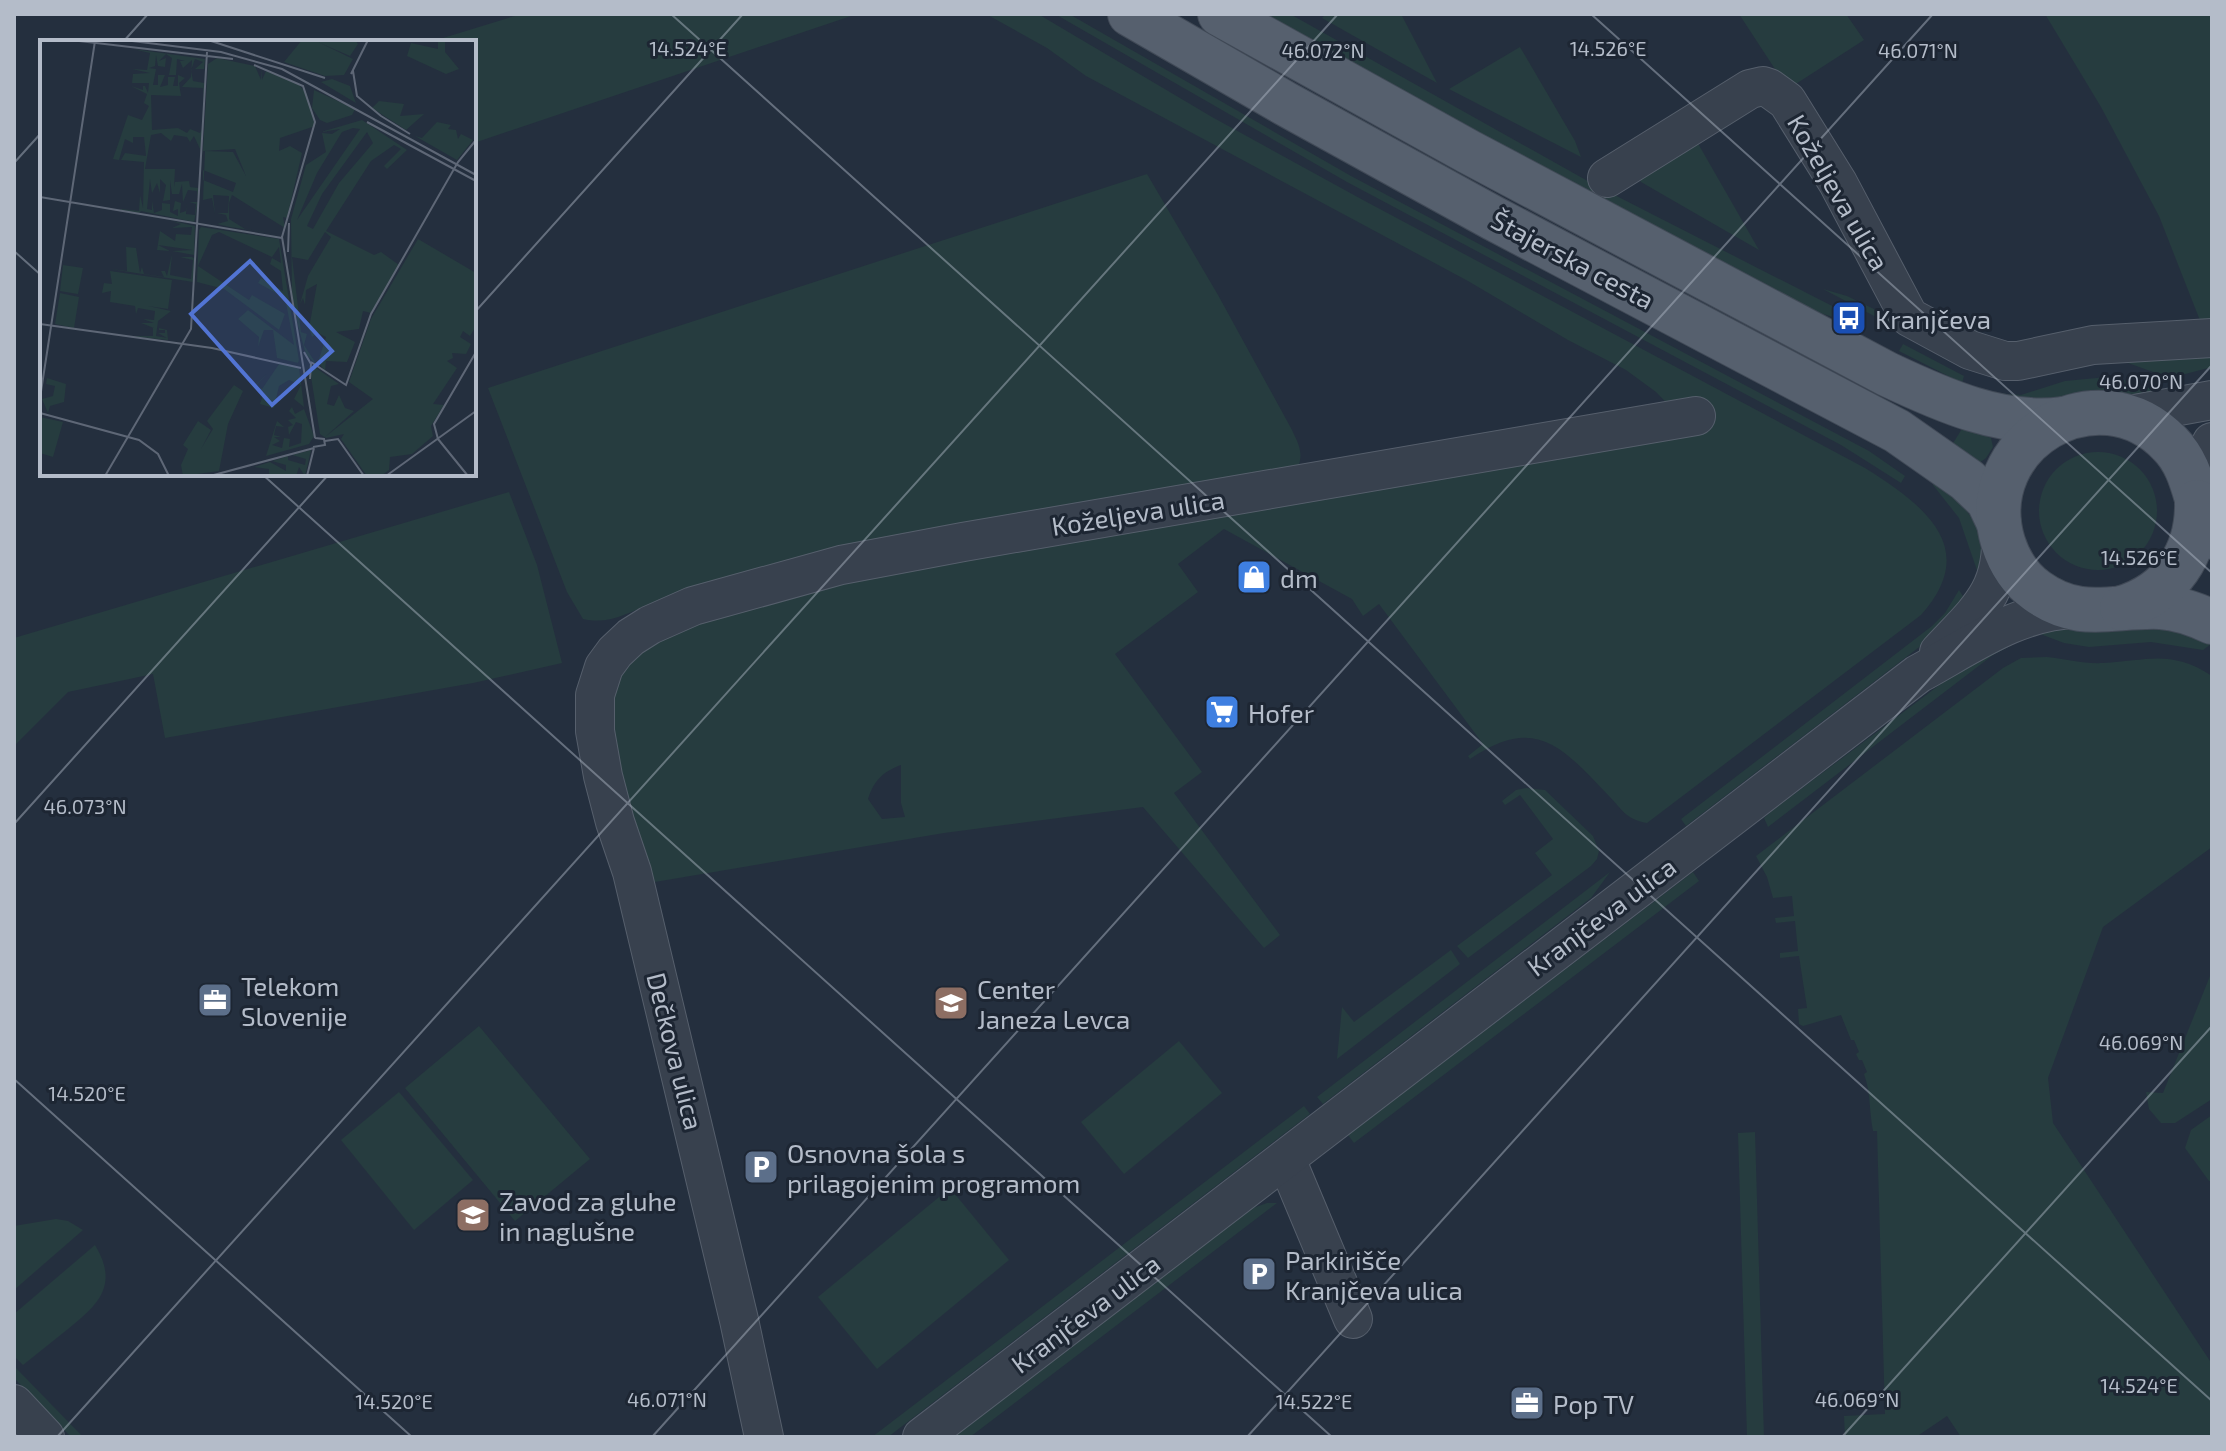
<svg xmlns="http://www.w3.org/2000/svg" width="2226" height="1451" viewBox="0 0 2226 1451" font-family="'Exo 2',sans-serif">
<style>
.green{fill:#263c3f;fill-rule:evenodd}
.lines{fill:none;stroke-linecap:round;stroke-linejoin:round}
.minor-casing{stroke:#565f6c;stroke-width:40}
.major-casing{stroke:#414a57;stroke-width:46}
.minor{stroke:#38414e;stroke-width:38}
.major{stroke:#56606e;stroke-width:44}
.ticks{fill:none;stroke:#b4bcc9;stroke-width:2;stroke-opacity:0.45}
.labels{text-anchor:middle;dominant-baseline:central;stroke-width:6;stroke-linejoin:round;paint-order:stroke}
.street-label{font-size:26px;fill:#b4bcc9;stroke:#1d2633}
.poi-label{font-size:26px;fill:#b4bcc9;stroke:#1d2633;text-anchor:start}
.inset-road{fill:none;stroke:#5e6776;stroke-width:2}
.view{fill:#5274d3;fill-opacity:0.15;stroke:#5274d3;stroke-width:4}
.inset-edge{fill:none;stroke:#b4bcc9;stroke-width:4}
.ticks-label{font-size:20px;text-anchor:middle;fill:#b4bcc9;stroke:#1d2633;stroke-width:6;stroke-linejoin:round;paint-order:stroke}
</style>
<rect width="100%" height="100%" fill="#242f3e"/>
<g class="green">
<path d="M 521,14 L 857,14 L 474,143 L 474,42 L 430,42 Z"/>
<path d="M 986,14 L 1038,14 L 1212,117 L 1363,200 L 1865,468 C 1922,504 1982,547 1921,615 L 1647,823 C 1625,819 1623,810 1608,795 C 1562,747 1536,714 1470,759 L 1468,756 L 1483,744 L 1379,604 L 1363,616 L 1352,599 L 1224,529 L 1178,564 L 1198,592 L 1115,654 L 1202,772 L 1174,793 L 1280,935 L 1264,948 L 1143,807 L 944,833 L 649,883 L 617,787 L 607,704 L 631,652 L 706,613 L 966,552 L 1681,435 L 1698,435 L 1656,392 L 1626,370 L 1568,340 L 1468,281 L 1086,76 L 1047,48 ZM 901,765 L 901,803 L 905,817 L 882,819 L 868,799 C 874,781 882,772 901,765 Z"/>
<path d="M 1055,14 L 1069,14 L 1351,176 L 1869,451 L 1905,476 L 1901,483 L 1841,445 L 1347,182 Z"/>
<path d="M 1249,14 L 1290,14 L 1593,184 L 1840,310 L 1836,318 L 1795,305 Z"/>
<path d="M 1326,14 L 1401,14 L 1437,83 L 1322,18 Z"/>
<path d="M 1739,14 L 1846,14 L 1864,40 L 1788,89 Z"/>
<path d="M 2045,14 L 2212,14 L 2212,323 L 2201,323 L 2159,216 L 2101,107 Z"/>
<path d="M 1520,47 L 1575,141 L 1581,157 L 1449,89 Z"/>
<path d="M 1692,133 L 1759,250 L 1641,182 L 1639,178 Z"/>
<path d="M 1147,174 L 1218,295 L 1292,430 C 1298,443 1304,453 1298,467 L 696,589 C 681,594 666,598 652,603 C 627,613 610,625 583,619 L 567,592 L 488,388 Z"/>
<path d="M 1823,289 L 1847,296 L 1946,344 L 2212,350 L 2212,367 L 2170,378 L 2128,363 L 2104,361 L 1961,362 Z"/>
<path d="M 1903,344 L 1964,376 L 1962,383 L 1899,351 Z"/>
<path d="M 2107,377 L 2135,382 L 2171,397 L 2143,399 L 2097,392 L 2046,401 L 1984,392 L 2021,395 L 2065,381 Z"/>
<path d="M 1963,427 L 1991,438 L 1993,447 L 1986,458 L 1979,463 L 1952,445 Z"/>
<circle cx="2098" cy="511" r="59"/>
<path d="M 1934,476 C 1971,514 1986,523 1980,579 L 1959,518 L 1933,485 Z"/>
<path d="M 509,492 L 537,565 L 562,663 L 473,683 L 165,738 L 153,674 L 68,692 L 14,746 L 14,638 Z"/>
<path d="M 1959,590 L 1968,604 L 1944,628 L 1686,826 L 1681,819 L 1932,626 L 1945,613 Z"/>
<path d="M 2062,627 C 2117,637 2157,617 2211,644 L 2203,650 L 2151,642 L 2089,647 L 2064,643 L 2035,632 Z"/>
<path d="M 2002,638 L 2012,645 L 1993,655 L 1768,827 L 1764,818 L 1773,810 Z"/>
<path d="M 2047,657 C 2066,659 2084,664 2103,663 C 2148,661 2170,649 2212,676 L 2212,847 L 2103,927 L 2048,1078 L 2053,1123 L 2212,1364 L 2212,1437 L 1961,1437 L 1947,1416 L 1916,1437 L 1845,1437 L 1844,1416 L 1885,1414 L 1877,1131 L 1873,1131 C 1869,1111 1871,1093 1864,1074 L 1867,1072 L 1862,1060 L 1859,1060 L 1856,1054 L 1859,1052 L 1854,1040 L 1851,1040 L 1841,1015 L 1803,1026 L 1799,1024 L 1798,1009 L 1807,1008 L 1799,956 L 1780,958 L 1780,953 L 1798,951 L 1795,921 L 1776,923 L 1775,918 L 1794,916 L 1792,896 L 1773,898 L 1767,877 L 1756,856 L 2003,668 L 2021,658 Z"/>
<path d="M 1526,788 L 1545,790 L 1593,836 L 1599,851 L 1597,859 L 1591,866 L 1468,958 L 1457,946 L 1552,875 L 1535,853 L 1553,839 L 1520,795 L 1505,805 L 1502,801 L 1516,790 Z"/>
<path d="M 1610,872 L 1591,898 L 1323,1104 L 1317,1097 Z"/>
<path d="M 1693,872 L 1699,881 L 1354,1143 L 1348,1135 Z"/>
<path d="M 1451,950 L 1460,964 L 1337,1059 L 1342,1007 L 1354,1022 Z"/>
<path d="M 2212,971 L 2212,1099 L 2175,1123 L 2161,1123 L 2149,1109 L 2146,1092 L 2163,1093 Z"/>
<path d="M 479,1026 L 590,1159 L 515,1221 L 405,1088 Z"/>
<path d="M 1179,1041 L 1222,1093 L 1124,1174 L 1081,1122 Z"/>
<path d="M 399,1092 L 473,1180 L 414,1230 L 341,1140 Z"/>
<path d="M 1304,1106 L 1310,1114 L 888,1437 L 872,1437 Z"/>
<path d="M 2212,1115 L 2212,1181 L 2209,1181 L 2185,1148 L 2191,1130 Z"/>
<path d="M 1755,1132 L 1764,1437 L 1747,1437 L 1738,1133 Z"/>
<path d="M 950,1188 L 1009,1260 L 877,1369 L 818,1297 Z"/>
<path d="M 1267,1203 L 1277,1203 L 970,1437 L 954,1437 L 1253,1208 Z"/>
<path d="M 56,1219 L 68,1221 L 83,1230 L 14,1290 L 14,1226 Z"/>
<path d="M 95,1245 C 119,1285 99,1304 68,1329 C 53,1341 38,1353 23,1365 L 14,1356 L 14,1314 Z"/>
<path d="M 14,1366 L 83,1437 L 71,1437 L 14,1378 Z"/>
</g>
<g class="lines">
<defs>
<g id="minor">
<path d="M 1607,178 L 1750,89 L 1763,86 L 1769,88 L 1787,101 L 1838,183 L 1909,317 L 1970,350 L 2005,361 L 2018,361 L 2093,345 L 2212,338"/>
<path d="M 2124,416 L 2212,400"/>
<path d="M 2192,481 L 2212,442"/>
<path d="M 1939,652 C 1977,611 2004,592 2001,532"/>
<path d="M 1286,1159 L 1353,1319"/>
<path d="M 14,1404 L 45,1437"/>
<path d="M 764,1437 L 739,1320 L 632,872 L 615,822 L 603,776 L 595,731 L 595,695 L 604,667 L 615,652 L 631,637 L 650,625 L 693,606 L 841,565 L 963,542 L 1696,416"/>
<path d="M 922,1437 L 1918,674 C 1968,647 2018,610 2076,609"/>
</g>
<g id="major">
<path d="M 1130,14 L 1286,104 L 1493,218 L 1897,431 L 1967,480 L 1988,500 L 1999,523"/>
<path d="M 1220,14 L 1469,152 L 1887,374 C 1942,400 2002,427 2063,419"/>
<path d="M 2212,537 C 2194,507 2196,470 2170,444 C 2098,368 1973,442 2003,542 C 2009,561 2020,579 2037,591 C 2080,622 2113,605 2160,607 C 2178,608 2195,614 2212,622"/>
<path d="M 2122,608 C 2171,593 2198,553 2197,502"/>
</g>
</defs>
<use href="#minor" class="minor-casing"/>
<use href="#major" class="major-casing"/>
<use href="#minor" class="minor"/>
<use href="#major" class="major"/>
</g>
<path class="ticks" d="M 671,14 L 2212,1401M 1591,14 L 2212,573M 123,42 L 148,14M 14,163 L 42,132M 14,251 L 42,276M 474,313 L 743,14M 262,474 L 1332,1437M 14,824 L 329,474M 14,1079 L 412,1437M 57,1437 L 1338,14M 652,1437 L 1933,14M 1247,1437 L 2212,365M 1842,1437 L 2212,1026"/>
<defs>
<symbol id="bus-square" viewBox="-11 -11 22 22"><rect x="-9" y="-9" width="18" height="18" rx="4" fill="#1a4fb4" stroke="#1d2633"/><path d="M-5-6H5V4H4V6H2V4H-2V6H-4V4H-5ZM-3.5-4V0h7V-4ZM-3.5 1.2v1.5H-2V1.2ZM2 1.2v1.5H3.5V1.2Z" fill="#fff"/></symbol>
<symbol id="shop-square" viewBox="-11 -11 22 22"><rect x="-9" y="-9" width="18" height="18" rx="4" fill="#3f7fe0" stroke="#1d2633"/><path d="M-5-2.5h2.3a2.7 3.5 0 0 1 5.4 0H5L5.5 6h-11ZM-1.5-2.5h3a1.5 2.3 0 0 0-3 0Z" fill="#fff"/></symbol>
<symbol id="supermarket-square" viewBox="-11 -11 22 22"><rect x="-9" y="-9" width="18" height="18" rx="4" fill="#3f7fe0" stroke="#1d2633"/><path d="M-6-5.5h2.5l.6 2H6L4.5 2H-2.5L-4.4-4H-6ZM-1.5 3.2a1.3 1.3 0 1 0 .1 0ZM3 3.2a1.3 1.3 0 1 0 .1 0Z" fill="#fff"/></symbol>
<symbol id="office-square" viewBox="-11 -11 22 22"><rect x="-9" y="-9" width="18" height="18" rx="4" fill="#5c6f8a" stroke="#1d2633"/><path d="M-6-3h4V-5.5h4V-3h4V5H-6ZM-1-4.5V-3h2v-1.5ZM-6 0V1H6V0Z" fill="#fff"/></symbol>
<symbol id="school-square" viewBox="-11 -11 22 22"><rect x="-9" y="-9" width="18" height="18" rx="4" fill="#8d6e63" stroke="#1d2633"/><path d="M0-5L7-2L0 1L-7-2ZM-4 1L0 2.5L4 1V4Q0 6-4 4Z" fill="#fff"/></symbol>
<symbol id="parking-square" viewBox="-11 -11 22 22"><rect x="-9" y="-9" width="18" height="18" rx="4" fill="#5c6f8a" stroke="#1d2633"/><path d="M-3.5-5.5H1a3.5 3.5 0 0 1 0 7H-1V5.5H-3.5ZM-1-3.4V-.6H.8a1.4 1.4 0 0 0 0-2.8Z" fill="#fff"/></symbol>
</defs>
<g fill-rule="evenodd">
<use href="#bus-square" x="1829" y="298" width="40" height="40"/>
<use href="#shop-square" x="1234" y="557" width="40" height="40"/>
<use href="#supermarket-square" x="1202" y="692" width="40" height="40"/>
<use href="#office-square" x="195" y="980" width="40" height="40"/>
<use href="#school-square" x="931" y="983" width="40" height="40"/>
<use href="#parking-square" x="741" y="1147" width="40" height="40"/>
<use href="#school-square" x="453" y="1195" width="40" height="40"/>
<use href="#parking-square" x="1239" y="1254" width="40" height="40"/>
<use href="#office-square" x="1507" y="1383" width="40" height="40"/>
</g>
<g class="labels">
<g class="street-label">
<text transform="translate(1839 192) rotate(60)">Koželjeva ulica</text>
<text transform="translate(1573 259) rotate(28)">Štajerska cesta</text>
<text transform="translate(1138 512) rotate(-9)">Koželjeva ulica</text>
<text transform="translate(1601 916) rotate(-37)">Kranjčeva ulica</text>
<text transform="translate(676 1051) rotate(76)">Dečkova ulica</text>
<text transform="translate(1085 1313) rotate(-37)">Kranjčeva ulica</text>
</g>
<g class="poi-label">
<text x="1875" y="318">Kranjčeva</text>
<text x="1280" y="577">dm</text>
<text x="1248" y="712">Hofer</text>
<text x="241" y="985">Telekom<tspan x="241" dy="30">Slovenije</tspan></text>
<text x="977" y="988">Center<tspan x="977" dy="30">Janeza Levca</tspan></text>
<text x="787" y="1152">Osnovna šola s<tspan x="787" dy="30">prilagojenim programom</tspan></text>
<text x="499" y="1200">Zavod za gluhe<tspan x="499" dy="30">in naglušne</tspan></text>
<text x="1285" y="1259">Parkirišče<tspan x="1285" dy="30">Kranjčeva ulica</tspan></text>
<text x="1553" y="1403">Pop TV</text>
</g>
</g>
<g transform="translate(40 40)">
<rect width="436" height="436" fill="#242f3e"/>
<path d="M 262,0 L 315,0 L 318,4 L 310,16 L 278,2 L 313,19 L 304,35 L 285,36 L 244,22 ZM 398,0 L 405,0 L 405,12 L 419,29 L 406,34 L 367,16 L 371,3 L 398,9 ZM 93,9 L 165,19 L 164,29 L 155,29 L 163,22 L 155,19 L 151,30 L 153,41 L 164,43 L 163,66 L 163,48 L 142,47 L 151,37 L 152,20 L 143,28 L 140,21 L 145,21 L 137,19 L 136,35 L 129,35 L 132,18 L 126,14 L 119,21 L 126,18 L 125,27 L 118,26 L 116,15 L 115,26 L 109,28 L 116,29 L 113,45 L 118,45 L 118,35 L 125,35 L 120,47 L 128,45 L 128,37 L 135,37 L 133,46 L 138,46 L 138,35 L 145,38 L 139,43 L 141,56 L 111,55 L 112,90 L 138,88 L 147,93 L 150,89 L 160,93 L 162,89 L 161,111 L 154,96 L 150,102 L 147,97 L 134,95 L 131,101 L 121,93 L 111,95 L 105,129 L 135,129 L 134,147 L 135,142 L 149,141 L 150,147 L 158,148 L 158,160 L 157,151 L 148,150 L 143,162 L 142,144 L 139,154 L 132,154 L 130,140 L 130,160 L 123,161 L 126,145 L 120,139 L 120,153 L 117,143 L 112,153 L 110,139 L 107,169 L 112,170 L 112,161 L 114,173 L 122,170 L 122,163 L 130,164 L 130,172 L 138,176 L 138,169 L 133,171 L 135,161 L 141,163 L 140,173 L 146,171 L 147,163 L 146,174 L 155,175 L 156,164 L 149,162 L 158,162 L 154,182 L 101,171 L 99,173 L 81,170 L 81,169 L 99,171 L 100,155 L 103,168 L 104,122 L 81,120 L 85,113 L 106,116 L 104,97 L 93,97 L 93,103 L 85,99 L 79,120 L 73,119 L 88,75 L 102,80 L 109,66 L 104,63 L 107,54 L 91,46 L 103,50 L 103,46 L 105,46 L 108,53 L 109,43 L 92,43 L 93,34 L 110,33 L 92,29 L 107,30 L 110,13 ZM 177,18 L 215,26 L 221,40 L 221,29 L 222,40 L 226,31 L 259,45 L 267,54 L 275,86 L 240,98 L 239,111 L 250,106 L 262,113 L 247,178 L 243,177 L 245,188 L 192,155 L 189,163 L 189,179 L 205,189 L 238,194 L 190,187 L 177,184 L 188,181 L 186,175 L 177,173 L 188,173 L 189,156 L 173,155 L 175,174 L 172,158 L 163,160 L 165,111 L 193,112 L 206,136 L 195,109 L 163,111 L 168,24 ZM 163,130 L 196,143 L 193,152 L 163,140 ZM 292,39 L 310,46 L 316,63 L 281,42 ZM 274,50 L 315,69 L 312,75 L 287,83 L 280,80 L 272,68 ZM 339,61 L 364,64 L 360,76 L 384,74 L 366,90 L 332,68 ZM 322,80 L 367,110 L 347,129 L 344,126 L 361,109 L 354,105 L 331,121 L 286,191 L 334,215 L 341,212 L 359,225 L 331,273 L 323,271 L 319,289 L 296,292 L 315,302 L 307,322 L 286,321 L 285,331 L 278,322 L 286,297 L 278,293 L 272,297 L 269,288 L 277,244 L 266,250 L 265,265 L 263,258 L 260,264 L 268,236 L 291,197 L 285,192 L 268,220 L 252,217 L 261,292 L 267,294 L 264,305 L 277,325 L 266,315 L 258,286 L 252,255 L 251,179 L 266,125 L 286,112 L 282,93 L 292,94 L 300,89 L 281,92 ZM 313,88 L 320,89 L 257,180 L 277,133 L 302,92 ZM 327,92 L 333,103 L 299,143 L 273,189 L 267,186 L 282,154 ZM 397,82 L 411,85 L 408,89 L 416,90 L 418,99 L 421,94 L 433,100 L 417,120 L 375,96 L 382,98 ZM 132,181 L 155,186 L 154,215 L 132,211 L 153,210 L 118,205 L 130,211 L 117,210 L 120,191 L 135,201 L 136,194 L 151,195 L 152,187 L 132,188 L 141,184 ZM 161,187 L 239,199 L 259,320 L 258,323 L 237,318 L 233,290 L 224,290 L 218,307 L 219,297 L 198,279 L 208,270 L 254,305 L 245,258 L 218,243 L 221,238 L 243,251 L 241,231 L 230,224 L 232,218 L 241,223 L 239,207 L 232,217 L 179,192 L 172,195 L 158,226 L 209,260 L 212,255 L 245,274 L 239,290 L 184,249 L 157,242 L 159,190 ZM 378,199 L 436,233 L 436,286 L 430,296 L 423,291 L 420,297 L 431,304 L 426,314 L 412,313 L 413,318 L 407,321 L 417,328 L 393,364 L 404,365 L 391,386 L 393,396 L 372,414 L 350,417 L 349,430 L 341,436 L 327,436 L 301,399 L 304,394 L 286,398 L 280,394 L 270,330 L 276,328 L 299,344 L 291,346 L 287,364 L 294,366 L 299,355 L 305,368 L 314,371 L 285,397 L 333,359 L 309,342 L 331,279 ZM 86,207 L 96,208 L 100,233 L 102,227 L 104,234 L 124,237 L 121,231 L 125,231 L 127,236 L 132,214 L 130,235 L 151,239 L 153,220 L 140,217 L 152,217 L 155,219 L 154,241 L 153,242 L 71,229 L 87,231 ZM 23,225 L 43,228 L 38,254 L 20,251 ZM 70,231 L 132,240 L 128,269 L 108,266 L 131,271 L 118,281 L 116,296 L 127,298 L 118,293 L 125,293 L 125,290 L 119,290 L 119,288 L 127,290 L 128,300 L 89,296 L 113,296 L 113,288 L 101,287 L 114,288 L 101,283 L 114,283 L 103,279 L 114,280 L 115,271 L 98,268 L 96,274 L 95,266 L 70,262 L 71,251 L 62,253 L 64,243 L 72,244 ZM 20,253 L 39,257 L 34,288 L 15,284 ZM 239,324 L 259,327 L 264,367 L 254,359 L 261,345 L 249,340 L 239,346 L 234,368 L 220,364 L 224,352 L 213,347 L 228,333 L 215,346 L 222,349 ZM 7,338 L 26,344 L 24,362 L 10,366 L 8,373 L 2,359 L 13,356 L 15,346 L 6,344 ZM 194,345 L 203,351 L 188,384 L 179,431 L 143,436 L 141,425 L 148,409 L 143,405 L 158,381 L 171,390 L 161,409 L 173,389 L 167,381 ZM 252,367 L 255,374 L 264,369 L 274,396 L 269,404 L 226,416 L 237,381 L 244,387 L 236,386 L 234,395 L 241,397 L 234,397 L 240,401 L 232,405 L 242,408 L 244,398 L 250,399 L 249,407 L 261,403 L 262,384 L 256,382 L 249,395 L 248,387 L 253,385 L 248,380 L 256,378 L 249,371 ZM 0,377 L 23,382 L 13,417 L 0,413 ZM 271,410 L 265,436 L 259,427 L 256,436 L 229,436 L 229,429 L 214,427 L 230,422 L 246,431 L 246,425 L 232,421 L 248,416 L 248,420 L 265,425 L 266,419 L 252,415 Z" fill="#263c3f" fill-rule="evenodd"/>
<path class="inset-road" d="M 84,0 L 181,12 L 242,29 L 436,135M 168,0 L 285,38M 39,1 L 193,19M 214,25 L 263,46 L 275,82 L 242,197 L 275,398M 313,31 L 317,56 L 341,76M 311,34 L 328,0M 341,76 L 370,94M 327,82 L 436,141M 0,157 L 242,198M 248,212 L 249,183M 0,284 L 172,308 L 261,328M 264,312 L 271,324 L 270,339M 271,322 L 306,345 L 331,274 L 418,122 L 436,100M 0,358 L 55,1M 0,373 L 99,400 L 118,414 L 129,436M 398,399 L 394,384 L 436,312M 398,399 L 428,436M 285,401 L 298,399 L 324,436M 273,407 L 285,405 L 284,399 L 275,398M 65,436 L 151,289 L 167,12M 170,436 L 274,408M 267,436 L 274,408M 346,436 L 436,371"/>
<path class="view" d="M 210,221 L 292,311 L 232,365 L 151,274 Z"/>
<rect width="436" height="436" class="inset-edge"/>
</g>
<g class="ticks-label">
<text x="688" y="56">14.524°E</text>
<text x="1608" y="56">14.526°E</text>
<text x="1323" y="58">46.072°N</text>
<text x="1918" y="58">46.071°N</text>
<text x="2141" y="389">46.070°N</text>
<text x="2139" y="565">14.526°E</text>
<text x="85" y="814">46.073°N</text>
<text x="2141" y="1050">46.069°N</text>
<text x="87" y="1101">14.520°E</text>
<text x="2139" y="1393">14.524°E</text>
<text x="667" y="1407">46.071°N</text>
<text x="1857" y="1407">46.069°N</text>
<text x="394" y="1409">14.520°E</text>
<text x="1314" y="1409">14.522°E</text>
</g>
<rect width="2226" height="1451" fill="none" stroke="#b4bcc9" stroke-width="32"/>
</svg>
